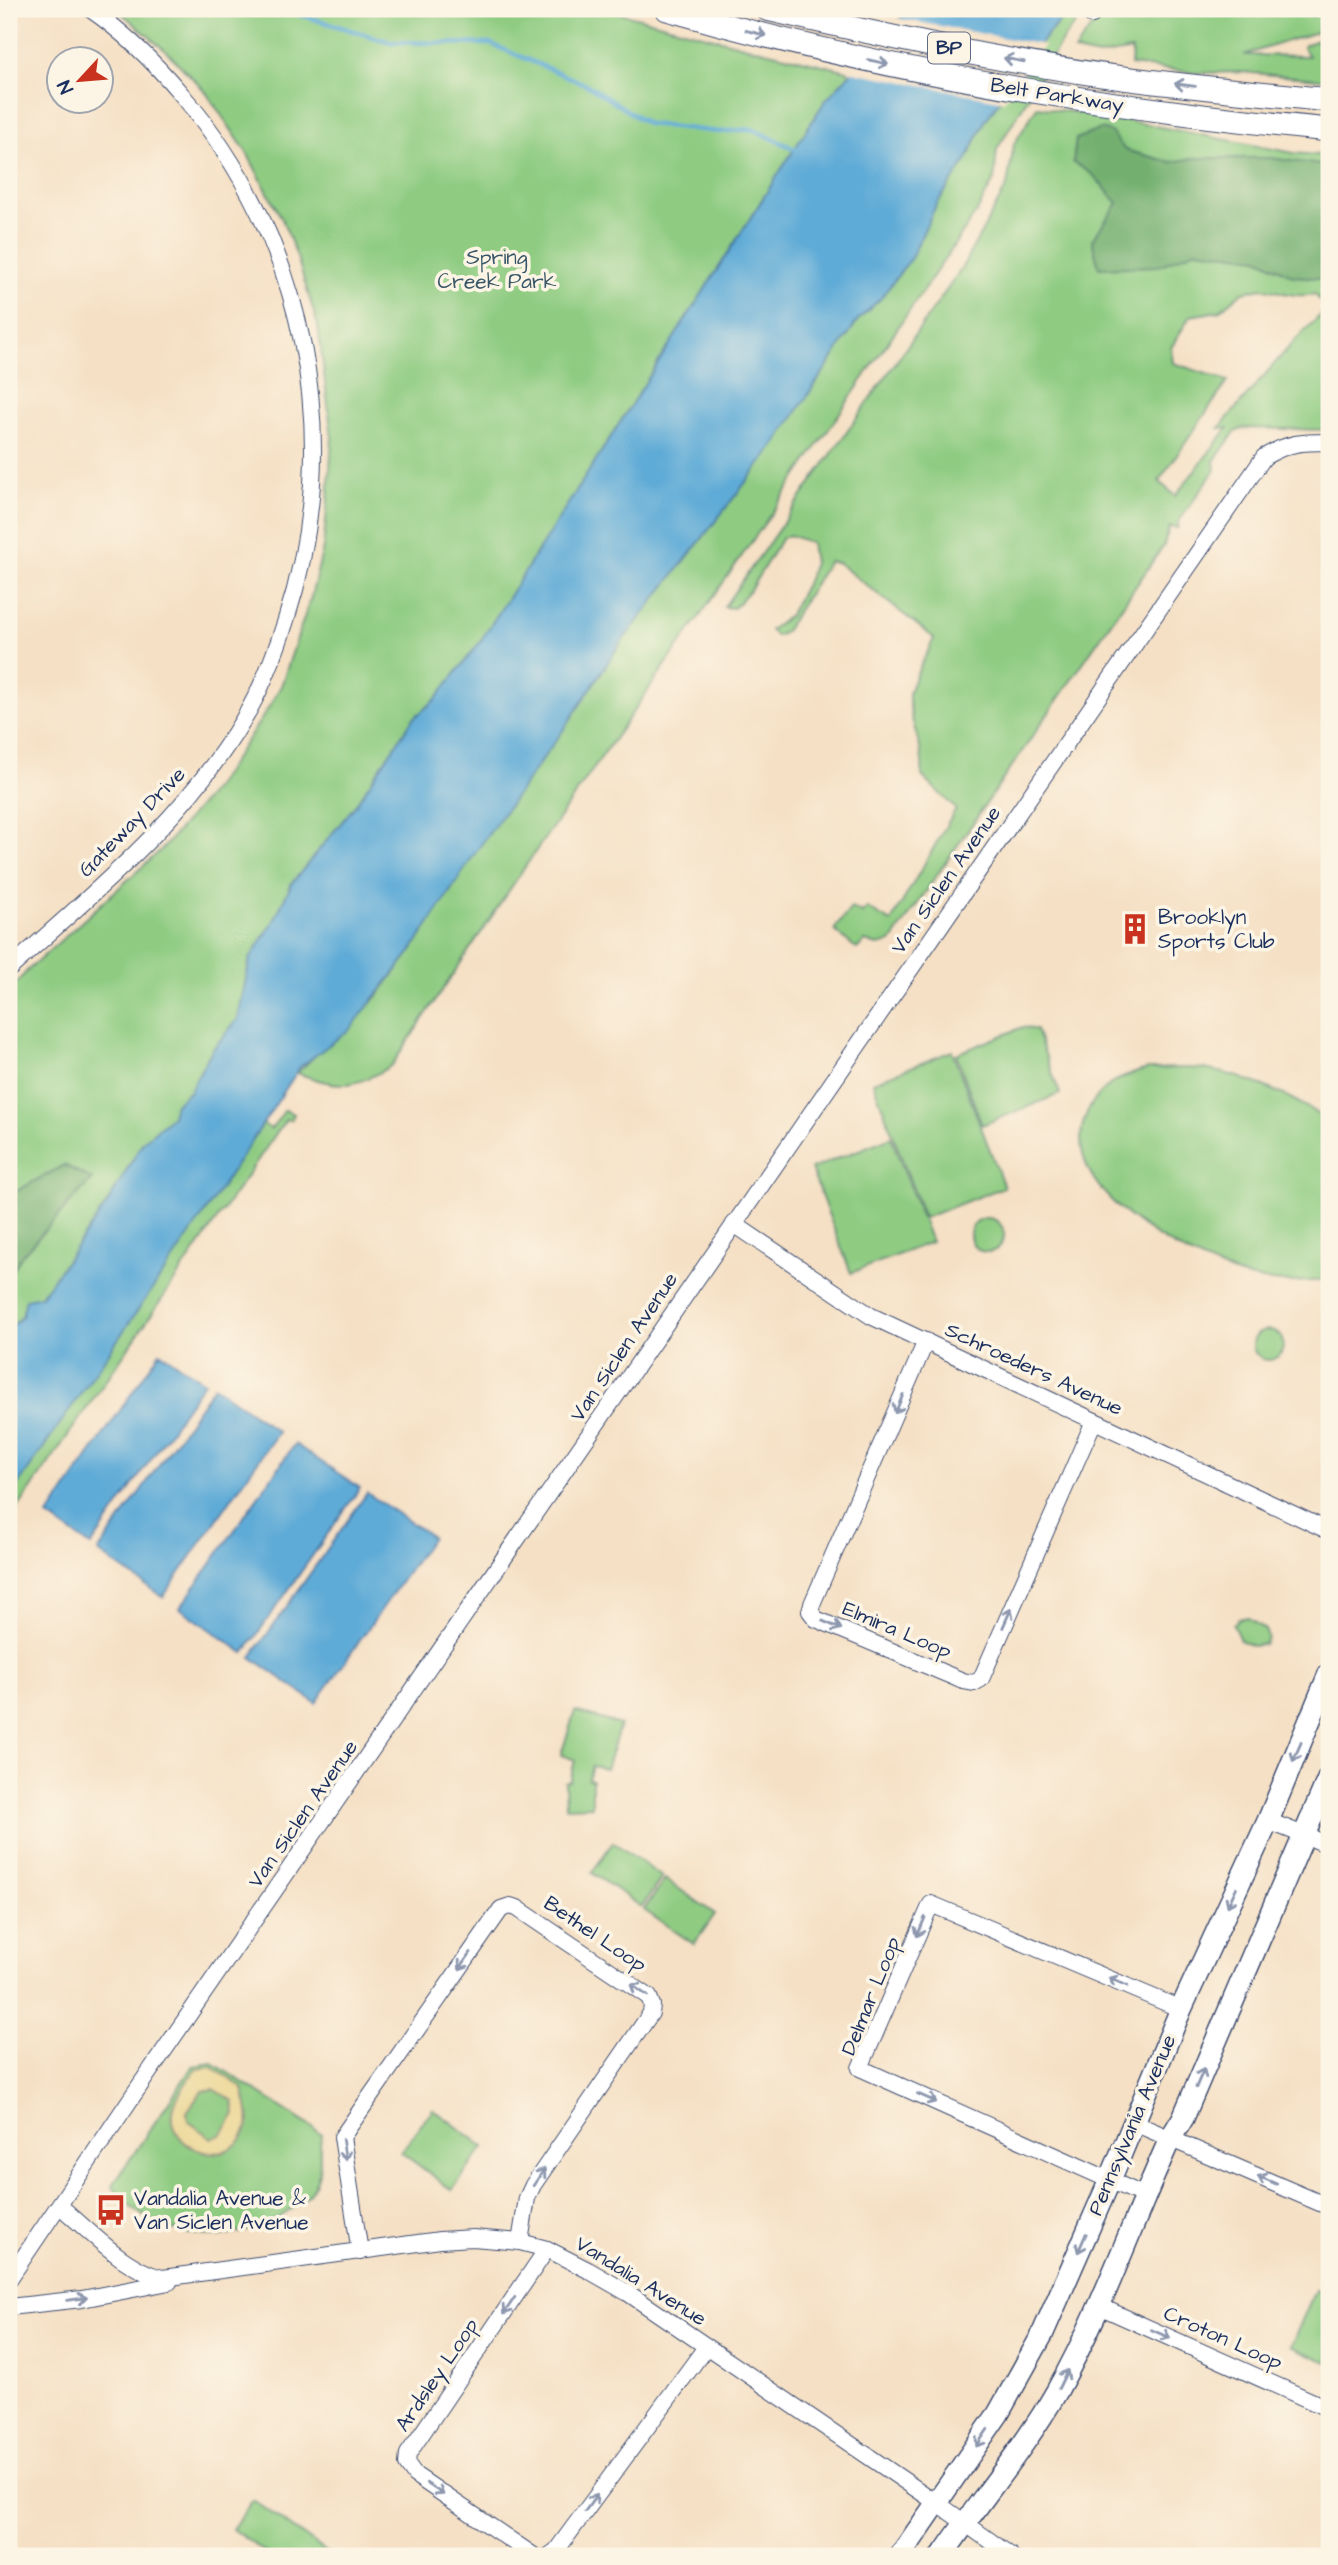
<svg xmlns="http://www.w3.org/2000/svg" width="1338" height="2565" viewBox="0 0 1338 2565" font-family="'Architects Daughter',sans-serif">
<style>
.green{fill:#8fcc82;stroke:#557e70;stroke-width:2;fill-rule:evenodd}
.forest{fill:#73b070;stroke:#477067;stroke-width:2}
.sand{fill:#eeda9e;stroke:#84847e;stroke-width:2;fill-rule:evenodd}
.water{fill:#5eabd7;stroke:#3c6d9a;stroke-width:2}
.pier{fill:#f5e0c5}
.lines{fill:none;stroke-linecap:round;stroke-linejoin:round}
.stream{stroke:#5eabd7;stroke-width:4.5}
.minor-casing{stroke:#3c4a6d;stroke-width:18}
.major-casing{stroke:#3c4a6d;stroke-width:24}
.highway-casing{stroke:#3c4a6d;stroke-width:25}
.minor{stroke:#fff;stroke-width:16}
.major{stroke:#fff;stroke-width:21}
.highway{stroke:#fff;stroke-width:23}
.oneway{stroke:#8d97ae}
.labels{text-anchor:middle;dominant-baseline:central;stroke-width:7;stroke-linejoin:round;paint-order:stroke}
.shield{fill:#fcf5e5;stroke:#5e6a86;stroke-width:2}
.shield-label{font-size:19px;font-weight:bold;fill:#1b2f5e}
.street-label{font-size:21px;fill:#1b2f5e;stroke:#fcf5e5}
.park-label{font-size:21px;fill:#385667;stroke:#fcf5e5}
.poi-label{font-size:21px;fill:#1b2f5e;stroke:#fcf5e5;text-anchor:start}
</style>
<rect width="100%" height="100%" fill="#fcf5e5"/>
<filter id="ink" filterUnits="userSpaceOnUse"><feTurbulence type="fractalNoise" baseFrequency=".0143" numOctaves="2"/><feDisplacementMap in="SourceGraphic" scale="14" xChannelSelector="R" yChannelSelector="G"/><feConvolveMatrix kernelMatrix="1 2 1 2 8 2 1 2 1" color-interpolation-filters="sRGB"/></filter>
<filter id="wash" filterUnits="userSpaceOnUse"><feTurbulence type="fractalNoise" baseFrequency=".00686" numOctaves="4" result="noise"/><feDisplacementMap in="SourceGraphic" scale="28" xChannelSelector="R" yChannelSelector="G"/><feGaussianBlur stdDeviation="1.57" result="paint"/><feColorMatrix in="noise" values="0 0 0 0 0 0 0 0 0 0 0 0 0 0 0 0 0 1.4 0 .05"/><feComposite in="paint" operator="in"/></filter>
<g filter="url(#wash)">
<rect width="100%" height="100%" fill="#f5e0c5"/>
<g class="green">
<path d="M 117,9 L 606,9 L 740,45 L 852,72 L 825,101 L 480,642 L 435,700 L 413,719 L 354,807 L 292,883 L 274,921 L 250,959 L 238,1019 L 212,1050 L 189,1092 L 175,1104 L 173,1116 L 143,1142 L 107,1204 L 41,1296 L 26,1299 L 22,1317 L 9,1328 L 9,991 L 27,971 L 163,848 L 215,788 L 264,715 L 281,686 L 311,597 L 323,548 L 328,500 L 332,438 L 318,326 L 297,257 L 282,219 L 247,153 L 205,91 L 167,52 Z"/>
<path d="M 1071,9 L 1086,9 L 1062,41 L 997,149 L 994,180 L 976,213 L 771,514 L 531,858 L 392,1065 C 353,1090 339,1088 297,1073 L 377,997 L 410,953 L 475,853 L 566,726 L 619,645 L 774,446 L 858,320 L 880,299 L 911,258 L 936,205 L 966,161 L 985,121 L 1046,36 Z"/>
<path d="M 1105,9 L 1296,9 L 1329,12 L 1329,28 L 1244,55 L 1309,56 L 1303,47 L 1305,45 L 1326,36 L 1329,43 L 1329,80 L 1241,72 L 1197,73 L 1131,65 L 1132,50 L 1099,56 L 1074,51 Z"/>
<path d="M 1037,107 L 1109,117 L 1294,153 L 1329,156 L 1329,430 L 1244,428 L 1235,432 L 1214,461 L 1215,470 L 1178,522 L 1178,528 L 1169,527 L 1164,545 L 891,942 L 877,945 L 865,941 L 857,949 L 834,930 L 851,908 L 862,913 L 867,908 L 891,922 L 956,809 L 922,776 C 925,744 908,722 909,694 C 910,684 929,651 934,638 L 838,563 L 829,561 L 784,633 L 776,636 L 770,630 L 789,616 L 806,584 L 814,563 L 811,543 L 790,535 L 782,538 L 750,590 L 734,608 L 724,607 L 960,271 L 1007,186 L 1014,144 ZM 1262,288 C 1280,292 1297,298 1315,294 L 1326,310 L 1295,340 L 1219,428 L 1228,428 L 1175,496 L 1159,481 L 1228,381 L 1173,363 L 1171,348 L 1190,316 L 1219,311 L 1243,292 Z"/>
<path d="M 1023,1027 L 1036,1030 L 1060,1094 L 982,1125 L 956,1054 Z"/>
<path d="M 952,1051 L 1004,1187 L 924,1218 L 873,1082 Z"/>
<path d="M 1148,1069 C 1168,1069 1189,1066 1209,1070 C 1246,1076 1301,1099 1329,1123 L 1329,1279 C 1303,1283 1271,1283 1244,1276 C 1187,1259 1051,1191 1087,1113 C 1100,1085 1119,1077 1148,1069 Z"/>
<path d="M 285,1110 L 294,1114 L 291,1120 L 286,1119 L 9,1521 L 9,1498 L 263,1124 L 271,1129 Z"/>
<path d="M 891,1137 L 931,1242 L 851,1273 L 811,1169 Z"/>
<circle cx="987" cy="1235" r="17"/>
<circle cx="1268" cy="1345" r="15"/>
<path d="M 1247,1617 L 1265,1630 L 1268,1638 L 1264,1644 L 1252,1646 L 1240,1640 L 1233,1625 L 1238,1619 Z"/>
<path d="M 575,1711 L 620,1725 L 606,1769 L 592,1766 L 588,1779 L 592,1780 L 592,1806 L 566,1807 L 565,1782 L 570,1781 L 575,1760 L 561,1755 Z"/>
<path d="M 613,1842 L 662,1877 L 642,1907 L 592,1873 Z"/>
<path d="M 665,1879 L 715,1914 L 694,1944 L 644,1910 Z"/>
<path d="M 213,2063 L 322,2134 C 316,2152 325,2168 314,2186 C 306,2200 292,2210 278,2218 C 221,2249 152,2239 112,2186 L 193,2066 Z"/>
<path d="M 433,2109 L 484,2147 L 452,2190 L 401,2152 Z"/>
<path d="M 1315,2290 L 1329,2296 L 1329,2363 L 1291,2346 Z"/>
<path d="M 253,2500 L 332,2556 L 270,2556 L 232,2529 Z"/>
</g>
<g class="forest">
<path d="M 1101,129 L 1111,132 L 1125,150 L 1171,162 L 1195,158 L 1271,158 L 1329,166 L 1329,279 L 1293,276 L 1258,258 L 1196,250 L 1159,266 L 1099,268 L 1092,240 L 1118,203 L 1093,175 L 1073,162 L 1076,139 Z"/>
<path d="M 64,1165 L 92,1179 L 23,1254 L 9,1276 L 9,1195 Z"/>
</g>
<path class="sand" d="M 212,2067 L 243,2088 C 245,2099 251,2114 248,2125 C 235,2173 162,2153 174,2106 C 178,2093 188,2081 196,2069 ZM 214,2089 L 233,2101 L 235,2114 L 221,2135 L 211,2138 L 188,2121 L 187,2112 L 202,2091 Z"/>
<g class="water">
<path d="M 906,9 L 1071,9 L 1046,36 L 985,121 L 966,161 L 936,205 L 911,258 L 880,299 L 858,320 L 774,446 L 619,645 L 566,726 L 475,853 L 410,953 L 350,1029 L 300,1067 L 206,1211 L 9,1498 L 9,1328 L 22,1317 L 26,1299 L 41,1296 L 107,1204 L 143,1142 L 172,1116 L 175,1104 L 189,1092 L 212,1050 L 238,1019 L 250,959 L 274,921 L 292,883 L 354,807 L 413,719 L 435,700 L 480,642 L 825,101 L 898,21 Z"/>
<path d="M 160,1352 L 204,1382 L 91,1546 L 48,1516 Z"/>
<path d="M 214,1386 L 278,1432 L 163,1597 L 98,1552 Z"/>
<path d="M 295,1444 L 360,1488 L 244,1653 L 180,1608 Z"/>
<path d="M 367,1493 L 432,1537 L 316,1703 L 251,1657 Z"/>
</g>
<path class="pier" d="M 896,18 L 1044,45 L 1004,101 L 848,71 L 881,31 Z"/>
<g class="lines">
<path class="stream" d="M 281,9 L 390,42 L 491,44 L 587,85 L 648,124 L 719,132 L 752,129 L 795,149"/>
</g>
</g>
<g filter="url(#ink)">
<g class="lines">
<defs>
<g id="minor">
<path d="M 1315,9 L 1329,9"/>
<path d="M 1092,15 L 1097,9"/>
<path d="M 9,969 C 94,892 184,820 243,720 C 262,689 275,655 286,620 C 345,440 306,239 182,95 C 155,63 125,33 90,9"/>
<path d="M 734,1224 L 871,1316 L 1329,1531"/>
<path d="M 926,1341 L 812,1604 L 810,1611 L 816,1619 L 963,1681 L 974,1683 L 981,1679 L 1094,1421"/>
<path d="M 1268,1821 L 1329,1845"/>
<path d="M 1134,2123 L 1329,2207"/>
<path d="M 1145,2196 L 860,2068 L 931,1904 L 1181,2009"/>
<path d="M 60,2206 C 88,2230 127,2271 163,2278 L 440,2240 L 473,2238 L 520,2242 L 547,2249 L 588,2270 L 628,2293 L 937,2503 L 1011,2556"/>
<path d="M 360,2252 L 342,2137 L 501,1909 L 510,1906 L 517,1908 L 649,1997 L 652,2005 L 651,2013 L 533,2185 L 527,2198 L 520,2242"/>
<path d="M 9,2279 L 134,2094 L 1264,457 C 1289,442 1302,442 1329,442"/>
<path d="M 1099,2306 L 1329,2409"/>
<path d="M 9,2307 L 82,2299 L 169,2282"/>
<path d="M 534,2556 L 415,2475 L 407,2464 L 408,2454 L 547,2249"/>
<path d="M 549,2556 L 556,2551 L 706,2347"/>
</g>
<g id="major">
<path d="M 900,2556 L 998,2414 L 1042,2335 L 1110,2180 L 1181,2009 L 1268,1821 L 1329,1674"/>
<path d="M 942,2556 C 979,2501 1024,2449 1057,2391 C 1102,2311 1132,2222 1170,2139 L 1183,2118 L 1329,1777"/>
</g>
<g id="highway">
<path d="M 667,9 C 884,72 1105,108 1329,130"/>
<path d="M 767,9 C 884,36 1003,62 1123,78 C 1191,87 1260,93 1329,100"/>
</g>
</defs>
<use href="#minor" class="minor-casing"/>
<use href="#major" class="major-casing"/>
<use href="#highway" class="highway-casing"/>
<use href="#minor" class="minor"/>
<use href="#major" class="major"/>
<use href="#highway" class="highway"/>
</g>
<defs><path id="oneway-shaft" d="M-6 0H5M1.5-3L5.5 0L1.5 3" fill="none" stroke-width="1.6" stroke-linecap="round" stroke-linejoin="round" transform="scale(1.75)"/></defs>
<g class="oneway">
<use href="#oneway-shaft" transform="translate(756 33) rotate(14)"/>
<use href="#oneway-shaft" transform="translate(1014 60) rotate(-170)"/>
<use href="#oneway-shaft" transform="translate(878 62) rotate(13)"/>
<use href="#oneway-shaft" transform="translate(1185 85) rotate(-173)"/>
<use href="#oneway-shaft" transform="translate(899 1404) rotate(113)"/>
<use href="#oneway-shaft" transform="translate(1007 1618) rotate(-66)"/>
<use href="#oneway-shaft" transform="translate(832 1625) rotate(23)"/>
<use href="#oneway-shaft" transform="translate(1297 1752) rotate(113)"/>
<use href="#oneway-shaft" transform="translate(1232 1897) rotate(115)"/>
<use href="#oneway-shaft" transform="translate(921 1927) rotate(113)"/>
<use href="#oneway-shaft" transform="translate(465 1961) rotate(125)"/>
<use href="#oneway-shaft" transform="translate(1118 1982) rotate(-157)"/>
<use href="#oneway-shaft" transform="translate(639 1990) rotate(-146)"/>
<use href="#oneway-shaft" transform="translate(1200 2078) rotate(-67)"/>
<use href="#oneway-shaft" transform="translate(927 2098) rotate(24)"/>
<use href="#oneway-shaft" transform="translate(344 2150) rotate(81)"/>
<use href="#oneway-shaft" transform="translate(539 2177) rotate(-56)"/>
<use href="#oneway-shaft" transform="translate(1267 2180) rotate(-157)"/>
<use href="#oneway-shaft" transform="translate(1082 2243) rotate(114)"/>
<use href="#oneway-shaft" transform="translate(77 2299) rotate(-7)"/>
<use href="#oneway-shaft" transform="translate(509 2306) rotate(124)"/>
<use href="#oneway-shaft" transform="translate(1161 2334) rotate(24)"/>
<use href="#oneway-shaft" transform="translate(1063 2379) rotate(-64)"/>
<use href="#oneway-shaft" transform="translate(982 2438) rotate(124)"/>
<use href="#oneway-shaft" transform="translate(435 2489) rotate(34)"/>
<use href="#oneway-shaft" transform="translate(591 2503) rotate(-54)"/>
</g>
</g>
<defs>
<symbol id="building-bare" viewBox="-9 -9 18 18"><path d="M-4-6H4V6H1V3H-1V6H-4ZM-2.5-4.3h1.7v1.8h-1.7ZM.8-4.3h1.7v1.8H.8ZM-2.5-1h1.7V.8h-1.7ZM.8-1h1.7V.8H.8Z" fill="#c8321e" stroke="#fcf5e5" stroke-width="2.5" paint-order="stroke"/></symbol>
<symbol id="bus-bare" viewBox="-9 -9 18 18"><path d="M-5-6H5V4H4V6H2V4H-2V6H-4V4H-5ZM-3.5-4V0h7V-4ZM-3.5 1.2v1.5H-2V1.2ZM2 1.2v1.5H3.5V1.2Z" fill="#c8321e" stroke="#fcf5e5" stroke-width="2.5" paint-order="stroke"/></symbol>
</defs>
<g fill-rule="evenodd">
<use href="#building-bare" x="1113" y="907" width="44" height="44"/>
<use href="#bus-bare" x="89" y="2188" width="44" height="44"/>
</g>
<g class="labels">
<rect class="shield" x="928" y="32.5" width="42" height="31" rx="5"/>
<g class="shield-label">
<text x="949" y="48">BP</text>
</g>
<g class="street-label">
<text transform="translate(1057 95) rotate(9)">Belt Parkway</text>
<text transform="translate(132 822) rotate(-46)">Gateway Drive</text>
<text transform="translate(946 880) rotate(-55)">Van Siclen Avenue</text>
<text transform="translate(624 1347) rotate(-56)">Van Siclen Avenue</text>
<text transform="translate(1034 1369) rotate(25)">Schroeders Avenue</text>
<text transform="translate(897 1630) rotate(23)">Elmira Loop</text>
<text transform="translate(303 1814) rotate(-55)">Van Siclen Avenue</text>
<text transform="translate(595 1934) rotate(34)">Bethel Loop</text>
<text transform="translate(871 1996) rotate(-68)">Delmar Loop</text>
<text transform="translate(1132 2125) rotate(-67)">Pennsylvania Avenue</text>
<text transform="translate(641 2281) rotate(32)">Vandalia Avenue</text>
<text transform="translate(1223 2338) rotate(24)">Croton Loop</text>
<text transform="translate(437 2375) rotate(-56)">Ardsley Loop</text>
</g>
<g class="park-label">
<text x="497" y="257">Spring<tspan x="497" dy="24">Creek Park</tspan></text>
</g>
<g class="poi-label">
<text x="1158" y="917">Brooklyn<tspan x="1158" dy="24">Sports Club</tspan></text>
<text x="134" y="2198">Vandalia Avenue &amp;<tspan x="134" dy="24">Van Siclen Avenue</tspan></text>
</g>
</g>
<rect width="1338" height="2565" fill="none" stroke="#fcf5e5" stroke-width="35"/>
<g transform="translate(80 80) rotate(244)"><circle r="33" fill="#fcf5e5" stroke="#a2a6af" stroke-width="2"/>
<path d="M0-5L12 26L0 18L-12 26Z" fill="#c8321e"/>
<text y="-10" font-size="19" font-weight="bold" text-anchor="middle" fill="#1b2f5e">N</text>
</g>
</svg>
